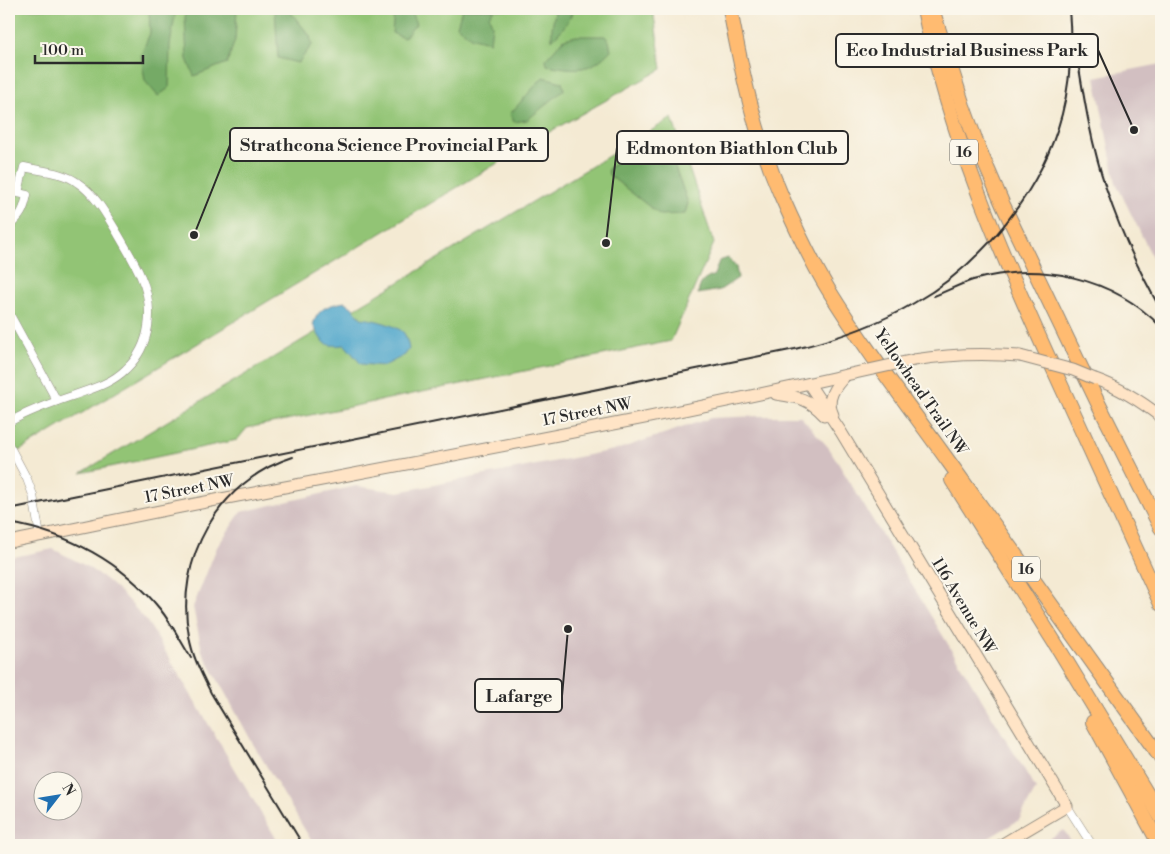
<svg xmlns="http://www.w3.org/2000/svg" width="1170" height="854" viewBox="0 0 1170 854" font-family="'Libre Bodoni',serif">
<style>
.industrial{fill:#d2bfc1;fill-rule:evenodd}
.green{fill:#92c474;stroke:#5e7850}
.forest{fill:#75aa66;stroke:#506a48}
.water{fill:#4da5ca;stroke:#3c687a}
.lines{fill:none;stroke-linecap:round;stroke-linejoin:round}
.street-casing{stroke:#908a7f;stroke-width:9}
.secondary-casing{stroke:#908a7f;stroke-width:13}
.highway-casing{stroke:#908a7f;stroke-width:16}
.street{stroke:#fff;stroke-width:8}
.secondary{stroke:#ffe4c6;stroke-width:11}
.highway{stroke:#ffbb71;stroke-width:14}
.rail{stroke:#2b2b2b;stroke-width:2}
.secondary-bridge-casing{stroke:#908a7f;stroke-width:13;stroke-linecap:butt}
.secondary-bridge{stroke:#ffe4c6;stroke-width:11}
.labels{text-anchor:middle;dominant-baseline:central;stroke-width:4;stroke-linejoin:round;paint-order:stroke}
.shield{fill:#fbf7ec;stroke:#696865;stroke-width:1}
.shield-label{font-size:15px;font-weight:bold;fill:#2b2b2b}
.street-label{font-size:16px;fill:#2b2b2b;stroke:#fbf7ec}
.leader{fill:none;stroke:#2b2b2b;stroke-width:2}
.callout-dot{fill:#2b2b2b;stroke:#fbf7ec;stroke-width:2}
.callout{fill:#fbf7ec;stroke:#2b2b2b;stroke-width:2}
.callout-label{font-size:18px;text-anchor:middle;font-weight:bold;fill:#2b2b2b}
</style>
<rect width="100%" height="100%" fill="#fbf7ec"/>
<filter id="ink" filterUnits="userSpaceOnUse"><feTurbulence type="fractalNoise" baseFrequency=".02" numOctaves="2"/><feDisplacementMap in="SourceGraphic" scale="10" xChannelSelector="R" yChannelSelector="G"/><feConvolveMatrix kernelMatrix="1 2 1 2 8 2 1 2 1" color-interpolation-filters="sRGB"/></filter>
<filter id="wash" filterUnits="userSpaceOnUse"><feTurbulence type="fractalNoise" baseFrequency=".0096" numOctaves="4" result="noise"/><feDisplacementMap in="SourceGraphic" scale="20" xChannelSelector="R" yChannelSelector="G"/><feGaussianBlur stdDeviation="1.12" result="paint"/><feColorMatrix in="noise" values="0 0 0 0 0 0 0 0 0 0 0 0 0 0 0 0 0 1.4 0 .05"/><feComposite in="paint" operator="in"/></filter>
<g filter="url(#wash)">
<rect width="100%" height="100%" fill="#f4ead3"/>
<g class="industrial">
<path d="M 1161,64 L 1161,275 L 1116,183 L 1095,77 Z"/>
<path d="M 759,416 L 800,416 L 829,448 L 1036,789 L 1019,820 L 977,845 L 314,845 L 252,742 L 202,651 L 193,607 L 217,547 L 241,512 L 356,486 L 398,492 L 619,449 L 711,418 Z"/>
<path d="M 53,549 L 86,566 L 105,579 L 121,593 L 146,620 L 155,634 L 280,845 L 9,845 L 9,558 ZM 42,782 L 72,782 L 72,812 L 42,812 Z"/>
<path d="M 1064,830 L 1073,845 L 1039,845 Z"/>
</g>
<g class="green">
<path d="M 9,9 L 653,9 L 662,69 L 551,131 L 9,457 Z"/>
<path d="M 672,118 L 714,243 L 671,341 L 247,428 L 237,440 L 81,473 Z"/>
</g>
<g class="forest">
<path d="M 149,9 L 176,9 L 170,45 L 169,88 L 158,96 L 145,81 L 141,55 L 150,33 Z"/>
<path d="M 187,9 L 237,9 L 235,40 L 227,63 L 194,76 L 187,59 L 185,17 Z"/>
<path d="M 275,9 L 288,9 L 310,36 L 312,45 L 298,63 L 278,58 Z"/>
<path d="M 389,9 L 410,9 L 416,24 L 404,38 L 392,33 L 394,12 Z"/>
<path d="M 462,9 L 494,9 L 489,16 L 492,25 L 490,42 L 472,38 L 457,26 Z"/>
<path d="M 553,9 L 573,9 C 569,23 562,30 552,40 L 552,28 L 555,12 Z"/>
<path d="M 576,36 L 605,36 L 609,41 L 611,50 C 590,73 576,70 547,65 L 546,59 L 564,39 Z"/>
<path d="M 543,77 L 562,82 L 564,90 L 527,120 L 514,122 L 510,114 Z"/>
<path d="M 650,146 L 665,148 L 670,153 L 688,203 L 685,214 L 660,215 L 609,175 L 608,169 L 626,155 Z"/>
<path d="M 728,258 L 736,267 L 738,278 L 720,290 L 698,294 C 700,281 704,280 714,275 L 719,261 Z"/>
</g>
<path class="water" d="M 345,302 L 353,308 L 361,318 C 372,319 397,325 404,333 C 407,338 408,344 409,349 L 405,355 L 384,366 L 361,364 L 345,345 C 323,347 323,343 313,325 C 318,308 328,305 345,302 Z"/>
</g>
<g filter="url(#ink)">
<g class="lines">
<defs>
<g id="street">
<path d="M 9,226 C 21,216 24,210 27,195 L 18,193 L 24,167 C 41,171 64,172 78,183 C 96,195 107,216 118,234 C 126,248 135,262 141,277 C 155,308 151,346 126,369 C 111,384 91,389 72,396 C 51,403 29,411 9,422"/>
<path d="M 9,313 L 57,401"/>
<path d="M 9,445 L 27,479 L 33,495 L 40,536"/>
<path d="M 1067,806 L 1092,845"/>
</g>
<g id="secondary">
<path d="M 914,360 C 949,354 984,353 1020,356"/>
<path d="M 1095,379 C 1118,387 1142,402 1161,417"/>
<path d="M 809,384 L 841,432 L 1067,806 L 1001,845"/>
<path d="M 776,394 C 798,397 808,398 824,415"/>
<path d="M 833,415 C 825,399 835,386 846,375"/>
<path d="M 9,542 C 83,527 157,511 232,497 C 437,458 643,421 846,375"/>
</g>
<g id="highway">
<path d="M 730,9 C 742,73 755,135 781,195 C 795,227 810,259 828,289 C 865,349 908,405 949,462 C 1020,560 1090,659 1161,758"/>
<path d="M 924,9 C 949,135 1001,254 1054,370 C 1090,448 1126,526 1161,604"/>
<path d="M 932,9 L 963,106 L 978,147 L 1003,205 L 1097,401 L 1161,528"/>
<path d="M 952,480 L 1060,651 L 1161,817"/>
<path d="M 1093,722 L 1160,845"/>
</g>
</defs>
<use href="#street" class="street-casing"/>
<use href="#secondary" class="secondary-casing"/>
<use href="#highway" class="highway-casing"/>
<use href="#street" class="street"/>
<use href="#secondary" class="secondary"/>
<use href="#highway" class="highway"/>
<g class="rail">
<path d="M 1075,43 C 1083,92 1090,141 1106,188 C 1120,231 1139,271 1161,310"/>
<path d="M 934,296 C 947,291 960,284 973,280 C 1039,261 1113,277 1161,327"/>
<path d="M 293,457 C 219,480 174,560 189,636 C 192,656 202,675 211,693 L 303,845"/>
<path d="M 9,509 L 795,349 C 836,339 877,325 914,303 C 983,264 1042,190 1062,114 C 1071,80 1072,43 1069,9"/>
<path d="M 9,523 C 68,533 122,562 160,609 C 172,624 181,642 191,658"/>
</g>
<defs>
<g id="secondary-bridge">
<path d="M 1020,356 L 1073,370 L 1095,379"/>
<path d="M 846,375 L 914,360"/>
</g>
</defs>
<use href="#secondary-bridge" class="secondary-bridge-casing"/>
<use href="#secondary-bridge" class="secondary-bridge"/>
</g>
</g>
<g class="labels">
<g class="shield">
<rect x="950" y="139.5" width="28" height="25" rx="4"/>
<rect x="1012" y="556.5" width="28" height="25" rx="4"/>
</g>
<g class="shield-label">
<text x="964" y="152">16</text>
<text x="1026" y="569">16</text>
</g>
<g class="street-label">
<text transform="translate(921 392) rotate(55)">Yellowhead Trail NW</text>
<text transform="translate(587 412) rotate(-11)">17 Street NW</text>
<text transform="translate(189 489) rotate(-11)">17 Street NW</text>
<text transform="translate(964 606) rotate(59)">116 Avenue NW</text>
</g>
</g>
<path class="leader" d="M1134 130L1098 50M194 235L230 145M606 243L617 147M568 629L562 696"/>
<g class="callout-dot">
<circle cx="1134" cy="130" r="5"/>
<circle cx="194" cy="235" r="5"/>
<circle cx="606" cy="243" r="5"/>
<circle cx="568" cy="629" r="5"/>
</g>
<g class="callout">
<rect x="836" y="34" width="262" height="33" rx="5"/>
<rect x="230" y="128" width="318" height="33" rx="5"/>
<rect x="617" y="131" width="231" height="33" rx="5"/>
<rect x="475" y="679" width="87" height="33" rx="5"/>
</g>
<g class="callout-label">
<text x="967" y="56">Eco Industrial Business Park</text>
<text x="389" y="151">Strathcona Science Provincial Park</text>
<text x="732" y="154">Edmonton Biathlon Club</text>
<text x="519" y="702">Lafarge</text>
</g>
<rect width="1170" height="854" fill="none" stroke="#fbf7ec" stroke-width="30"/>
<g transform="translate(58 796) rotate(59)"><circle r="24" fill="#fbf7ec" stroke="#a8a59f"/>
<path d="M0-4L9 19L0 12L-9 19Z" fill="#1f6fb2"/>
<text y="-8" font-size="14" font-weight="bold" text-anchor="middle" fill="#2b2b2b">N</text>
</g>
<path d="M35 55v8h108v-8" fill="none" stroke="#2b2b2b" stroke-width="2.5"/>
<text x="42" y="55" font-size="15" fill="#2b2b2b" stroke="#fbf7ec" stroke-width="4" paint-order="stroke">100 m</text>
</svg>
